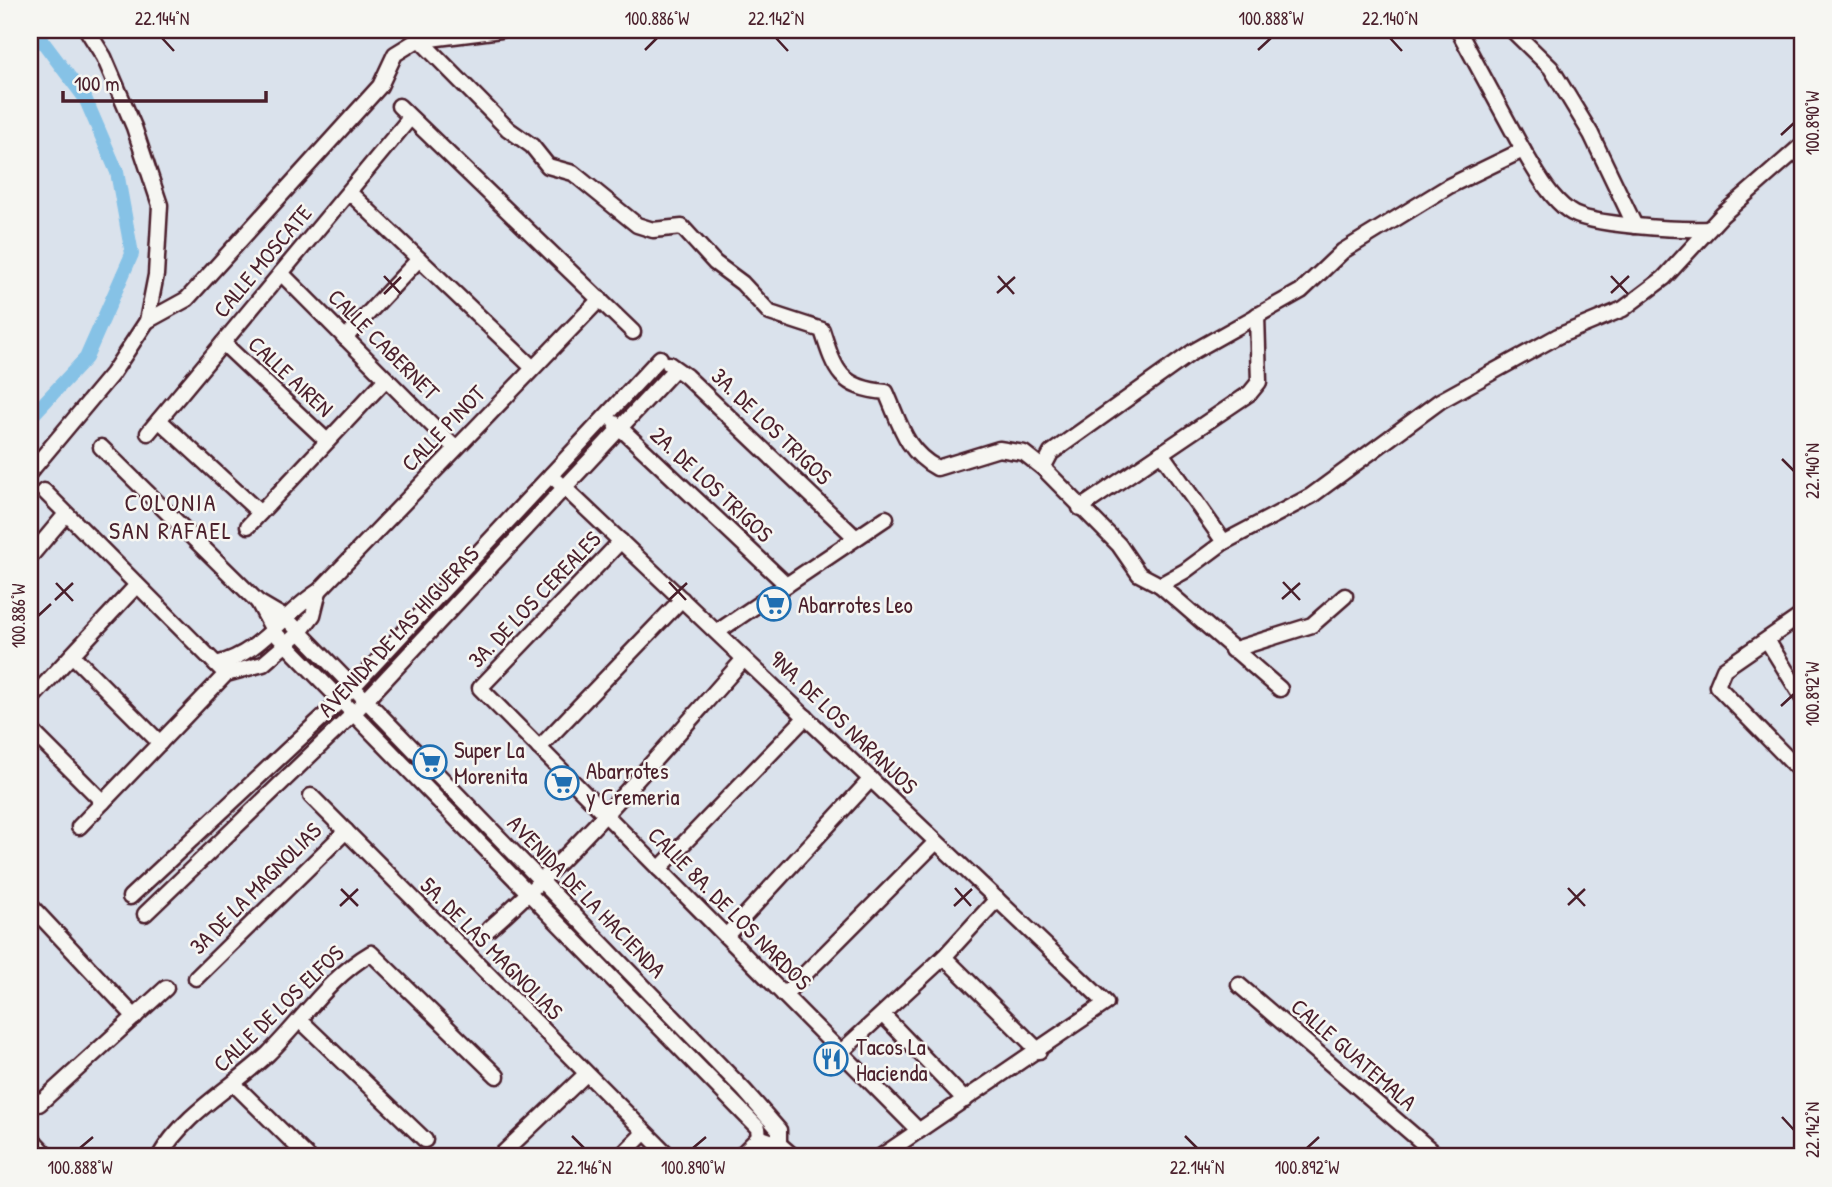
<svg xmlns="http://www.w3.org/2000/svg" width="1832" height="1187" viewBox="0 0 1832 1187" font-family="'Patrick Hand',sans-serif">
<style>
.lines{fill:none;stroke-linecap:round;stroke-linejoin:round}
.canal{stroke:#86c2e6;stroke-width:14}
.minor-casing{stroke:#4a1f2b;stroke-width:19}
.minor{stroke:#f6f6f2;stroke-width:14}
.ticks{fill:none;stroke:#4a1f2b;stroke-width:2.5}
.labels{text-anchor:middle;dominant-baseline:central;stroke-width:5;stroke-linejoin:round;paint-order:stroke}
.street-label{font-size:23px;fill:#4a1f2b;stroke:#f6f6f2}
.poi-label{font-size:23px;fill:#4a1f2b;stroke:#f6f6f2;text-anchor:start}
.neighbourhood-label{font-size:24px;letter-spacing:2px;fill:#4a1f2b;stroke:#f6f6f2}
.neatline{fill:none;stroke:#4a1f2b;stroke-width:2.5}
.ticks-label{font-size:18px;text-anchor:middle;fill:#4a1f2b}
</style>
<rect width="100%" height="100%" fill="#dae2ec"/>
<filter id="ink" filterUnits="userSpaceOnUse"><feTurbulence type="fractalNoise" baseFrequency=".0143" numOctaves="2"/><feDisplacementMap in="SourceGraphic" scale="14" xChannelSelector="R" yChannelSelector="G"/><feConvolveMatrix kernelMatrix="1 2 1 2 8 2 1 2 1" color-interpolation-filters="sRGB"/></filter>
<g filter="url(#ink)">
<g class="lines">
<path class="canal" d="M 30,418 L 86,358 L 132,254 L 117,172 L 85,98 L 34,30"/>
<defs>
<g id="minor">
<path d="M 1458,30 L 1523,150"/>
<path d="M 1512,30 L 1551,68 L 1591,134 L 1635,226"/>
<path d="M 420,40 L 508,129 L 532,146 L 548,166 L 573,173 L 637,225 L 653,230 L 682,227 L 715,263 L 742,283 L 770,313 L 822,330 C 835,371 840,388 886,392 C 900,423 905,451 937,468 L 999,449 L 1024,453 L 1043,468 L 1119,545 L 1139,574 L 1160,585 L 1185,571 L 1224,542 L 1311,496 L 1440,401 L 1558,336 L 1623,309 L 1664,278 L 1722,215 L 1802,145"/>
<path d="M 422,40 L 501,30"/>
<path d="M 399,106 L 633,332"/>
<path d="M 349,192 L 533,368"/>
<path d="M 281,273 L 455,448"/>
<path d="M 147,321 L 187,299 L 380,86 L 395,54 L 434,30"/>
<path d="M 345,338 L 419,259"/>
<path d="M 223,343 L 327,441"/>
<path d="M 669,364 L 686,376 L 855,537"/>
<path d="M 159,420 L 260,513"/>
<path d="M 615,423 L 787,585"/>
<path d="M 148,433 L 410,118"/>
<path d="M 101,447 L 258,602 L 287,619 L 744,1090 L 779,1130 L 779,1144"/>
<path d="M 1161,453 L 1224,542"/>
<path d="M 1043,468 L 1051,453 L 1194,351 L 1301,291 L 1343,251 L 1449,186 L 1523,150 C 1535,170 1549,197 1569,211 C 1588,226 1682,230 1709,229"/>
<path d="M 30,472 L 112,374 L 147,321 L 156,275 L 160,205 L 134,127 L 104,57 L 87,30"/>
<path d="M 551,475 L 1106,1003 L 880,1157"/>
<path d="M 44,491 L 223,671"/>
<path d="M 1080,508 L 1250,393 L 1259,382 L 1257,315"/>
<path d="M 248,526 L 386,379"/>
<path d="M 621,541 L 480,688 L 919,1131"/>
<path d="M 30,557 L 66,514"/>
<path d="M 1160,585 L 1280,689"/>
<path d="M 258,602 L 274,632 L 758,1128 L 759,1137"/>
<path d="M 1802,615 L 1724,669 L 1717,686 L 1802,773"/>
<path d="M 717,632 L 886,518"/>
<path d="M 1767,640 L 1802,697"/>
<path d="M 1232,650 L 1312,625 L 1345,596"/>
<path d="M 72,655 L 160,743"/>
<path d="M 216,664 C 262,653 282,614 319,591 L 600,299"/>
<path d="M 30,700 L 137,585"/>
<path d="M 30,729 L 103,802"/>
<path d="M 539,748 L 682,599"/>
<path d="M 311,796 L 667,1154"/>
<path d="M 79,827 L 226,674 L 263,664 L 300,632 L 313,615 L 319,591"/>
<path d="M 659,869 L 806,717"/>
<path d="M 130,897 L 340,701 L 660,358"/>
<path d="M 30,905 L 135,1017"/>
<path d="M 145,914 L 353,714 L 675,369"/>
<path d="M 489,929 C 582,847 662,751 744,659"/>
<path d="M 726,936 L 871,779"/>
<path d="M 944,957 L 1039,1051"/>
<path d="M 196,978 L 346,831"/>
<path d="M 1239,985 L 1439,1157"/>
<path d="M 784,995 L 936,842"/>
<path d="M 883,1015 L 965,1100"/>
<path d="M 301,1021 L 425,1140"/>
<path d="M 841,1052 L 944,957 L 997,899"/>
<path d="M 234,1084 L 308,1157"/>
<path d="M 30,1094 L 39,1104 L 166,988"/>
<path d="M 30,1137 L 49,1157"/>
<path d="M 759,1137 L 779,1144 L 794,1157"/>
<path d="M 159,1157 C 184,1113 232,1088 268,1054 C 303,1020 328,978 371,953 L 497,1076"/>
<path d="M 499,1157 L 586,1074"/>
<path d="M 620,1157 L 641,1136 L 642,1130"/>
<path d="M 739,1157 L 759,1137"/>
<path d="M 766,1157 L 779,1144"/>
</g>
</defs>
<use href="#minor" class="minor-casing"/>
<use href="#minor" class="minor"/>
</g>
</g>
<path class="ticks" d="M 162,38 L 174,51M 776,38 L 788,51M 1390,38 L 1402,51M 645,50 L 657,38M 1258,50 L 1271,38M 1781,135 L 1794,123M 384,276 L 401,294M 998,276 L 1014,294M 1611,276 L 1628,294M 997,293 L 1015,277M 1611,293 L 1629,276M 384,294 L 401,277M 1782,459 L 1794,471M 669,582 L 686,600M 1283,582 L 1300,600M 56,583 L 73,601M 1282,599 L 1300,583M 55,600 L 73,583M 669,600 L 687,583M 38,616 L 51,604M 1781,706 L 1794,694M 955,888 L 971,906M 1568,888 L 1585,906M 341,889 L 358,906M 1568,905 L 1585,889M 340,906 L 358,889M 954,906 L 972,889M 1782,1117 L 1794,1130M 572,1136 L 584,1148M 1185,1136 L 1197,1148M 80,1148 L 93,1137M 693,1148 L 706,1137M 1307,1148 L 1319,1137"/>
<defs>
<symbol id="supermarket-ring" viewBox="-11 -11 22 22"><circle r="9.5" fill="#f6f6f2" stroke="#1f6fb2" stroke-width="1.5"/><path d="M-6-5.5h2.5l.6 2H6L4.5 2H-2.5L-4.4-4H-6ZM-1.5 3.2a1.3 1.3 0 1 0 .1 0ZM3 3.2a1.3 1.3 0 1 0 .1 0Z" fill="#1f6fb2"/></symbol>
<symbol id="restaurant-ring" viewBox="-11 -11 22 22"><circle r="9.5" fill="#f6f6f2" stroke="#1f6fb2" stroke-width="1.5"/><path d="M-5-6h1v4h1v-4h1v4h1v-4h1v5L-1.5 .5V6h-2V.5L-5-1ZM5-6V6H3V1.5H1.5Q1.5-4 5-6Z" fill="#1f6fb2"/></symbol>
</defs>
<g fill-rule="evenodd">
<use href="#supermarket-ring" x="755" y="585" width="38" height="38"/>
<use href="#supermarket-ring" x="411" y="743" width="38" height="38"/>
<use href="#supermarket-ring" x="543" y="764" width="38" height="38"/>
<use href="#restaurant-ring" x="812" y="1040" width="38" height="38"/>
</g>
<g class="labels">
<g class="street-label">
<text transform="translate(262 261) rotate(-50)">CALLE MOSCATE</text>
<text transform="translate(384 344) rotate(45)">CALLE CABERNET</text>
<text transform="translate(291 376) rotate(43)">CALLE AIREN</text>
<text transform="translate(772 426) rotate(44)">3A. DE LOS TRIGOS</text>
<text transform="translate(443 428) rotate(-46)">CALLE PINOT</text>
<text transform="translate(712 484) rotate(43)">2A. DE LOS TRIGOS</text>
<text transform="translate(534 599) rotate(-46)">3A. DE LOS CEREALES</text>
<text transform="translate(398 631) rotate(-47)">AVENIDA DE LAS HIGUERAS</text>
<text transform="translate(844 722) rotate(44)">9NA. DE LOS NARANJOS</text>
<text transform="translate(255 888) rotate(-45)">3A DE LA MAGNOLIAS</text>
<text transform="translate(587 896) rotate(46)">AVENIDA DE LA HACIENDA</text>
<text transform="translate(730 908) rotate(45)">CALLE 8A. DE LOS NARDOS</text>
<text transform="translate(492 948) rotate(45)">5A. DE LAS MAGNOLIAS</text>
<text transform="translate(278 1008) rotate(-44)">CALLE DE LOS ELFOS</text>
<text transform="translate(1354 1054) rotate(41)">CALLE GUATEMALA</text>
</g>
<g class="poi-label">
<text x="798" y="604">Abarrotes Leo</text>
<text x="454" y="749">Super La<tspan x="454" dy="26">Morenita</tspan></text>
<text x="586" y="770">Abarrotes<tspan x="586" dy="26">y Cremeria</tspan></text>
<text x="856" y="1046">Tacos La<tspan x="856" dy="26">Hacienda</tspan></text>
</g>
<g class="neighbourhood-label">
<text x="171" y="502">COLONIA<tspan x="171" dy="28">SAN RAFAEL</tspan></text>
</g>
</g>
<rect width="1832" height="1187" fill="none" stroke="#f6f6f2" stroke-width="77"/>
<path d="M63 91v10h203v-10" fill="none" stroke="#4a1f2b" stroke-width="3.5"/>
<text x="74" y="91" font-size="21" fill="#4a1f2b" stroke="#f6f6f2" stroke-width="5" paint-order="stroke">100 m</text>
<rect x="38" y="38" width="1756" height="1110" class="neatline"/>
<g class="ticks-label">
<text x="162" y="25">22.144°N</text>
<text x="657" y="25">100.886°W</text>
<text x="776" y="25">22.142°N</text>
<text x="1271" y="25">100.888°W</text>
<text x="1390" y="25">22.140°N</text>
<text transform="translate(1813 123) rotate(-90)" y="6">100.890°W</text>
<text transform="translate(1813 471) rotate(-90)" y="6">22.140°N</text>
<text transform="translate(19 616) rotate(-90)" y="6">100.886°W</text>
<text transform="translate(1813 694) rotate(-90)" y="6">100.892°W</text>
<text transform="translate(1813 1130) rotate(-90)" y="6">22.142°N</text>
<text x="80" y="1174">100.888°W</text>
<text x="584" y="1174">22.146°N</text>
<text x="693" y="1174">100.890°W</text>
<text x="1197" y="1174">22.144°N</text>
<text x="1307" y="1174">100.892°W</text>
</g>
</svg>
